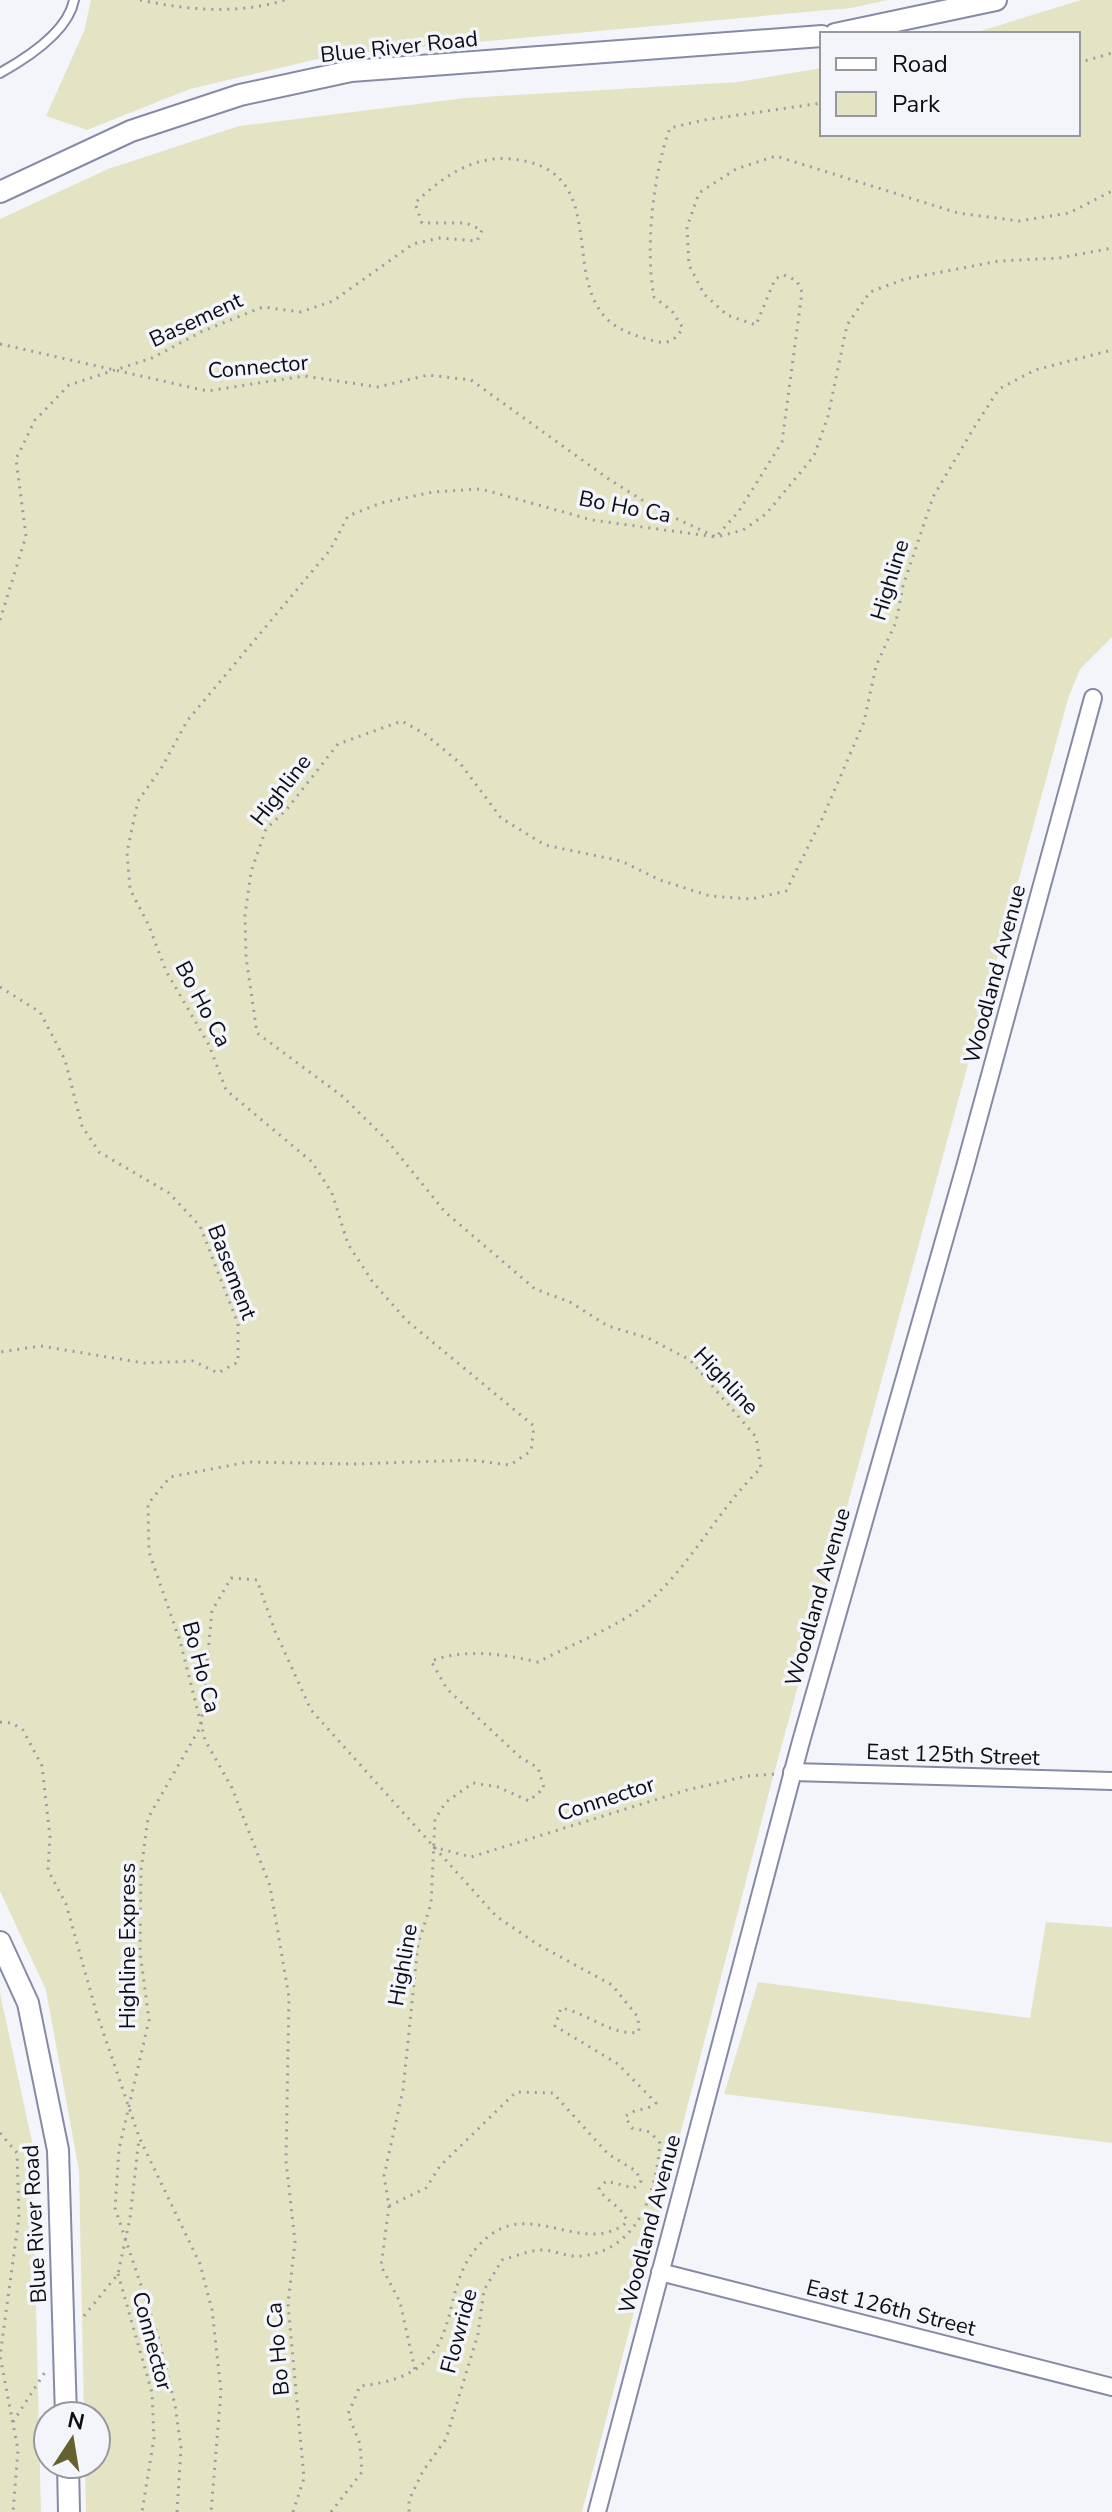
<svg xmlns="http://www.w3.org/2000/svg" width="1112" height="2512" viewBox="0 0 1112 2512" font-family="'Nunito Sans',sans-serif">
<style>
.green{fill:#e4e4c5}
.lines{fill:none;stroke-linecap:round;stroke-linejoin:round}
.service-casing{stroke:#868aa4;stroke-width:12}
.minor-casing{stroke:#868aa4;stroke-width:20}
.tertiary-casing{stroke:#868aa4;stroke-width:24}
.path{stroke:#9a9ca3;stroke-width:3;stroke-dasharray:2 6;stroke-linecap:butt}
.service{stroke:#fff;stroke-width:8}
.minor{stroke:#fff;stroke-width:16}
.tertiary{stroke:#fff;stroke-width:20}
.labels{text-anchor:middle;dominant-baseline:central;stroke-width:7;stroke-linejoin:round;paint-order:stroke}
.street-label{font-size:22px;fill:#0b0d16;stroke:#f4f5fb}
</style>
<rect width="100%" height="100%" fill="#f4f5fb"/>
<g class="green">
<path d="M 91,0 L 888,0 L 851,8 L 335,55 L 190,89 L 87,130 L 46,116 L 84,31 Z"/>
<path d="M 1081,0 L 1112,0 L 1112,637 L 1080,669 L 1068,699 L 772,1781 L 582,2512 L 86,2512 L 85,2464 L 96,2464 L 96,2416 L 84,2416 L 79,2171 L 46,1990 L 0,1891 L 0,219 L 108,169 L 239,126 L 465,98 L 738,82 L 822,68 L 822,134 L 1078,134 L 1078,34 L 971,34 Z"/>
<path d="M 1046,1922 L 1112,1927 L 1112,2143 L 724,2094 L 758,1982 L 1030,2018 Z"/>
<path d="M 0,1993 L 32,2142 L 41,2512 L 0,2512 Z"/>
</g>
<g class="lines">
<defs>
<path id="service" d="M 0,73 C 27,58 68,32 74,0"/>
<g id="minor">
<path d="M 792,1772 L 1112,1781"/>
<path d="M 660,2272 L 1112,2387"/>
<path d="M 597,2512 L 800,1745 L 965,1167 L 1093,698"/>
</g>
<g id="tertiary">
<path d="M 835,34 L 996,0"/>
<path d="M 0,192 L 131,131 L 240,95 L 351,71 L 822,36"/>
<path d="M 0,1942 L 28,2003 L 58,2150 L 66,2416"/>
<path d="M 68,2464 L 69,2512"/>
</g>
</defs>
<use href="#service" class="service-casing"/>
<use href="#minor" class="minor-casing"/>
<use href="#tertiary" class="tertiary-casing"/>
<g class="path">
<path d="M 140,0 C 189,10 236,15 285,0"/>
<path d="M 1078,63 L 1112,53"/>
<path d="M 0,344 L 207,391 L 304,376 L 378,387 L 428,375 L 471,380 L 610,480 L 660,511 L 716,537 L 743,530 L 766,514 L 814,456 L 828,416 L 847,325 L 870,292 L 905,279 L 999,261 L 1059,258 L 1112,248"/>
<path d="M 0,620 L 26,536 L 16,459 L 35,420 L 69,385 L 152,358 L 203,331 L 263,307 L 301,312 L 333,301 L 413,244 L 440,238 L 477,241 L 482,230 L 466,223 L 422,223 L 415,203 C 441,178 473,155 511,159 C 610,168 562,269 605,317 C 618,331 637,336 654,341 C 669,345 675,340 683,328 L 672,311 L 654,297 C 645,250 653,173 670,128 L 704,120 L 822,103"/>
<path d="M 0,987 L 40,1012 L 65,1060 L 82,1126 L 99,1152 L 169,1193 L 200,1226 L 238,1324 L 238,1362 L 218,1373 L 193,1361 L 144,1363 L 41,1346 L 0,1352"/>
<path d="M 0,1722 L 12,1723 L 23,1730 L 42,1766 L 50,1837 L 48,1870 L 66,1904 L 96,2011 L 139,2137 L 200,2264 L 212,2310 L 221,2391 L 211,2512"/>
<path d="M 433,1847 L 471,1857 L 687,1790 L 747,1776 L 776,1774"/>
<path d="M 0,2133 L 17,2153 L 19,2217 L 0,2356 L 18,2450 L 13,2512"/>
<path d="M 389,2206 L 381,2266 L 400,2302 L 415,2370"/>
<path d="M 118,2274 L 152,2393 L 154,2438 L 142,2512"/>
<path d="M 84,2316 L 118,2274 L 130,2218 L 139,2138"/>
<path d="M 13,2422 L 45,2372"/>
<path d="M 177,2512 L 181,2448 L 175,2405 L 158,2336 L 115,2208 L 119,2149 L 149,2020 L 140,1952 L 141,1871 L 148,1818 L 201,1726 L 212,1611 L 231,1578 L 257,1580 L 275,1631 L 311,1710 L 496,1916 L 537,1944 L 612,1985 L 638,2017 L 639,2032 C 613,2037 588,2013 561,2008 L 555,2026 L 618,2064 L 656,2103 C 646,2112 635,2107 625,2117 L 632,2128 L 650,2132 L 660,2143 C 656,2191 640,2249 582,2256 C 568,2258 553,2249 539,2250 C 527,2251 514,2257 502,2260 L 484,2290 L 478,2334 L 446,2439 L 423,2471 L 409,2500 L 409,2512"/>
<path d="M 293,2512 L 304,2478 L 288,2304 L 295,2242 L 286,2161 L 289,1997 L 270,1886 L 232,1788 L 205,1740 L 180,1641 L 149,1552 L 148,1504 L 170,1477 L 248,1462 L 354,1464 L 471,1460 L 510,1465 L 531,1451 L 534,1426 L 406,1320 L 372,1281 L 348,1244 L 332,1193 L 312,1162 L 226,1090 L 209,1045 L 166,971 L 149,926 L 130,889 L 127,852 L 138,801 L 162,767 L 187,721 L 330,550 L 348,516 L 381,503 L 433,492 L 481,489 L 592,520 L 716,537 L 739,511 L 782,442 L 802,292 L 797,281 L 784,275 L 775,279 L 756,325 L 727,315 L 704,294 L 689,265 L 687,227 L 699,193 L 736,169 L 776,156 L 958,213 L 1019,221 L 1069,213 L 1112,191"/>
<path d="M 331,2512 L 362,2472 L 360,2444 L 348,2414 L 360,2386 C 484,2373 424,2281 493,2233 C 536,2204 587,2256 627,2222 C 623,2206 606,2202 599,2189 L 606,2181 L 634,2188 L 641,2181 L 636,2171 L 608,2154 L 553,2093 L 516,2092 L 440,2166 L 426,2188 L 389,2206 L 384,2176 L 403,2090 L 418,1944 L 431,1904 L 435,1819 L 446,1802 L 473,1783 L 498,1787 L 529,1801 L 544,1788 L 538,1768 L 520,1757 L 447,1689 L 431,1661 C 466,1648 502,1654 538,1662 C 572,1644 616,1628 646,1604 C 691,1566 718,1509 761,1468 L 756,1437 L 690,1360 L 648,1338 L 608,1326 L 570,1302 L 535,1289 L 445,1212 L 385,1138 L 342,1096 L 257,1033 L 246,957 L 245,915 L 251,872 L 266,829 L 287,809 L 338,744 L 402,721 L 425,734 L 460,763 L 501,818 L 545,845 L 621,861 L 660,880 L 710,896 L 752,899 L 786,891 L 822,819 L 864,722 L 876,666 L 896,622 L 903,586 L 933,497 L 975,426 L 999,389 L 1035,370 L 1112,350"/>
</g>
<use href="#service" class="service"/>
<use href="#minor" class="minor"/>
<use href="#tertiary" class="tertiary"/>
</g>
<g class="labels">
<g class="street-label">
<text transform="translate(399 47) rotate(-6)">Blue River Road</text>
<text transform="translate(196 320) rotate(-25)">Basement</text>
<text transform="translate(258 367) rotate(-5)">Connector</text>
<text transform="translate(625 507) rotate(11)">Bo Ho Ca</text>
<text transform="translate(890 580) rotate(-73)">Highline</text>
<text transform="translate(281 790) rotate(-52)">Highline</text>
<text transform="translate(995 974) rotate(-75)">Woodland Avenue</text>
<text transform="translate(203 1004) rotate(62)">Bo Ho Ca</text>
<text transform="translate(232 1272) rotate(69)">Basement</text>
<text transform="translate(726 1381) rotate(47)">Highline</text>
<text transform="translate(818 1597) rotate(-74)">Woodland Avenue</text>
<text transform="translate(201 1667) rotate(75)">Bo Ho Ca</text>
<text transform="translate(953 1755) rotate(2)">East 125th Street</text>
<text transform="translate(606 1799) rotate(-18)">Connector</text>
<text transform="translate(128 1946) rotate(-90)">Highline Express</text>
<text transform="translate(403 1965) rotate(-80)">Highline</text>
<text transform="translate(35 2224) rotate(-93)">Blue River Road</text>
<text transform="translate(650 2224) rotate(-75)">Woodland Avenue</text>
<text transform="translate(891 2308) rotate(14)">East 126th Street</text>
<text transform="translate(459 2331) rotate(-75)">Flowride</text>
<text transform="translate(152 2341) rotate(75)">Connector</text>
<text transform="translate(278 2349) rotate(-95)">Bo Ho Ca</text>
</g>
</g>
<rect x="820" y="32" width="260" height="104" fill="#f4f5fb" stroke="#97989f" stroke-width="2"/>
<rect x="836" y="58" width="40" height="12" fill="#ffffff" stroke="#97989f" stroke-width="2"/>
<text x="892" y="72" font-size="24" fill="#0b0d16">Road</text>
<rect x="836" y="92" width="40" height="24" fill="#e4e4c5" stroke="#97989f" stroke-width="2"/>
<text x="892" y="112" font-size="24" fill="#0b0d16">Park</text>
<g transform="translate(72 2440) rotate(12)"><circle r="38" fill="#f4f5fb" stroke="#97989f" stroke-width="2"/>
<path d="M0-6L14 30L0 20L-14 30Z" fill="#63612e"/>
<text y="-12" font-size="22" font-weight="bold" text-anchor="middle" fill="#0b0d16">N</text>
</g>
</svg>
